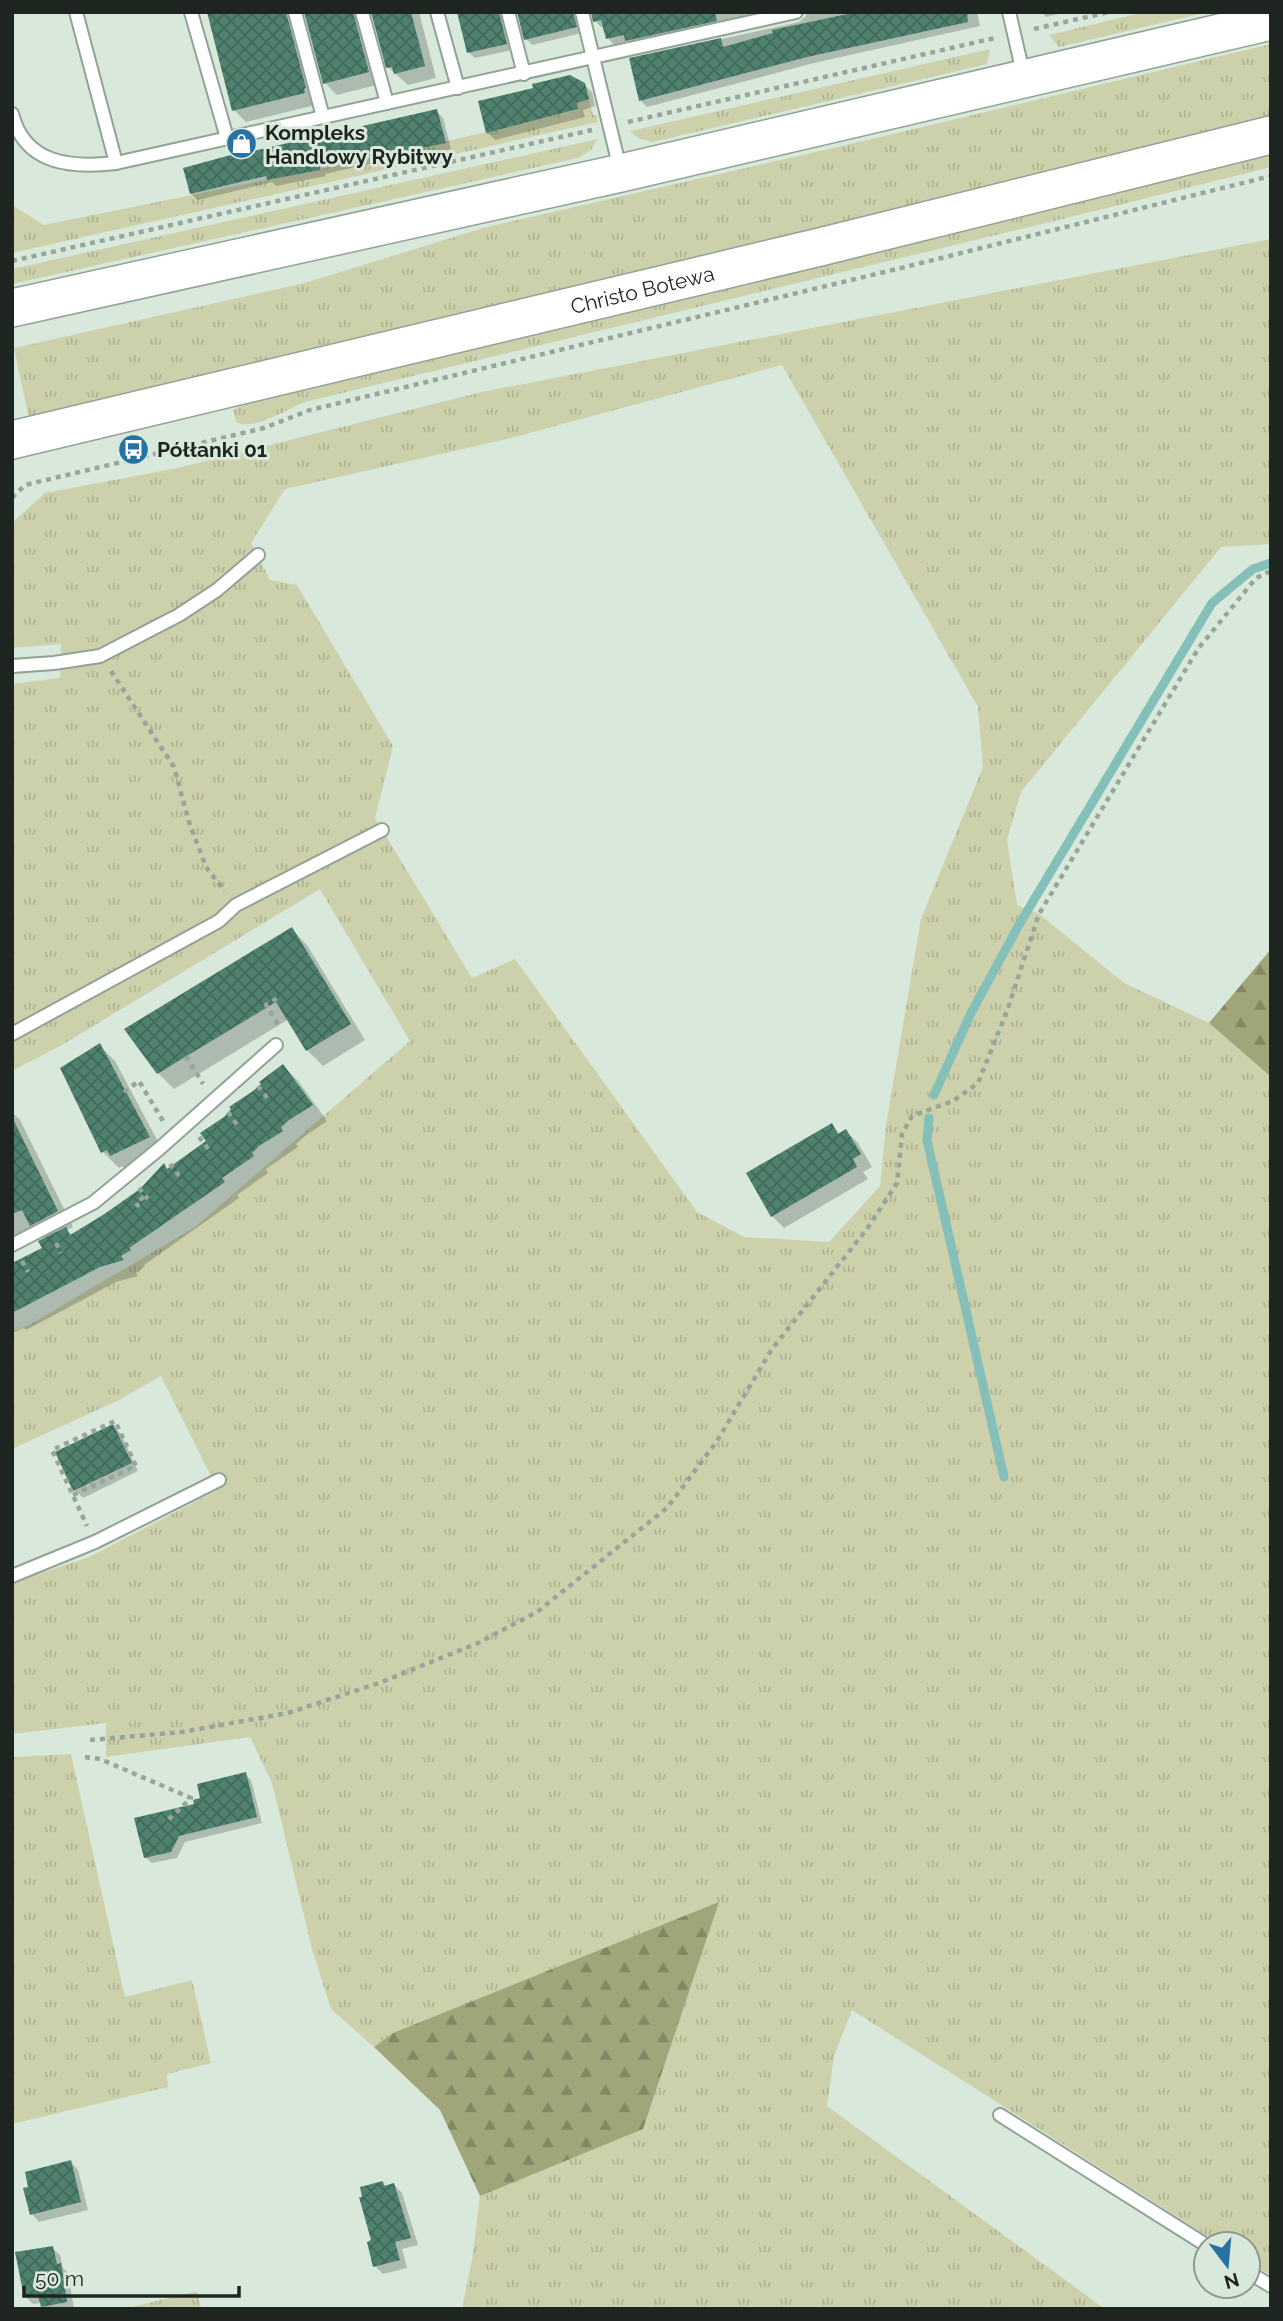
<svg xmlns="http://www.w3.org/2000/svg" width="1283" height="2321" viewBox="0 0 1283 2321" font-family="Raleway,sans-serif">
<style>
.grass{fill:url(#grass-tufts);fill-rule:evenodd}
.forest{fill:url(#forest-firs)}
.shadow{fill:#0003}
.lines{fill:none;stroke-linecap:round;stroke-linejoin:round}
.stream{stroke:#85bfb9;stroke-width:9}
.building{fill:url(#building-cross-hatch)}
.service-casing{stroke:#92a295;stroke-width:16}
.primary-casing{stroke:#92a295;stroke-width:40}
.path{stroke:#98a59a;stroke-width:4.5;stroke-dasharray:5 5;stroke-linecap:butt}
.service{stroke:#fff;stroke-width:12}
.primary{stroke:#fff;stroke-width:37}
.labels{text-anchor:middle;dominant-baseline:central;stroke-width:6;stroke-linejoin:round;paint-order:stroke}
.poi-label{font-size:21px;font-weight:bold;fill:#1e241f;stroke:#d8e9db;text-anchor:start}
.street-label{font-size:21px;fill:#1e241f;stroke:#d8e9db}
</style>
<defs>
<pattern id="grass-tufts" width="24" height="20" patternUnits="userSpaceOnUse" patternTransform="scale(1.75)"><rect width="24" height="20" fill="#ccd1ac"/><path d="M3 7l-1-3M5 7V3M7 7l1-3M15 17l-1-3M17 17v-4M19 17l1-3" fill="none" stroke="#afb394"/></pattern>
<pattern id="forest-firs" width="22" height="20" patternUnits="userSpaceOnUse" patternTransform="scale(1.75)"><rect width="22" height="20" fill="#a1a67a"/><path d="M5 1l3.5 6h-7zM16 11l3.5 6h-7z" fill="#838763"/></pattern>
<pattern id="building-cross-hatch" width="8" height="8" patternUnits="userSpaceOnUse" patternTransform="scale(1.75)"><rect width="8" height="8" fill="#4f816f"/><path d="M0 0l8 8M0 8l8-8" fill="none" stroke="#41695b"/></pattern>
</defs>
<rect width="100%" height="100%" fill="#d8e9db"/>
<g class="grass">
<path d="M 1145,12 L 1208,12 L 1059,47 L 1049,35 Z"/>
<path d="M 1271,44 L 1271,119 L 29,419 L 14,348 L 305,283 L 483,228 L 855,143 Z"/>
<path d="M 990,49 L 987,64 L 652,142 L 638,138 L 630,131 Z"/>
<path d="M 589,99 L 593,115 L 596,115 L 598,122 L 12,253 L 12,205 L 44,225 C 223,189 401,154 578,110 L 577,103 Z"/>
<path d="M 598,139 L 591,150 L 578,158 L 12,284 L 12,269 Z"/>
<path d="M 1271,152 L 1271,167 L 1091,212 L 309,401 C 290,406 256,432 236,422 L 233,410 L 255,399 Z"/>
<path d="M 1271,239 L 1271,544 L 1221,547 L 1021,792 L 1007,840 L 1017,905 L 1039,914 L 1124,983 L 1209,1023 L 1271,1077 L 1271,2276 L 1248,2262 L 1248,2244 L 1220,2244 L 852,2010 L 834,2056 L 827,2106 L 1105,2309 L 462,2309 L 472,2260 L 480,2196 L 643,2128 L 393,2033 L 374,2047 L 331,2009 L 312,1949 L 272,1783 L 250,1737 L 106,1757 L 106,1723 L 12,1734 L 12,1583 L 89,1557 L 218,1490 L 161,1376 L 119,1400 L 12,1449 L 12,1332 L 31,1324 L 195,1227 L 410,1041 L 320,889 L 62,1045 L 12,1071 L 12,684 L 60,678 L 61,644 L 12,648 L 12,523 L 45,493 L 178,468 L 482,392 ZM 782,365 L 978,707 L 983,767 L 921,919 L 886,1125 L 880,1186 L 829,1242 L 744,1237 L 697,1212 L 515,959 L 472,978 L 375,818 L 393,746 L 297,585 L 270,580 L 251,543 L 285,489 L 503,440 Z"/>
<path d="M 71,1754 L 125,1997 L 192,1980 L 211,2063 L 167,2074 L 168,2087 L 12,2124 L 12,1757 Z"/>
<path d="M 197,2291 L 201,2309 L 124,2309 Z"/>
</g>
<g class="forest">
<path d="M 1271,949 L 1271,1077 L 1209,1023 Z"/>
<path d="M 719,1902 L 643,2129 L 480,2196 L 440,2110 L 374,2047 L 393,2033 Z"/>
</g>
<g class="shadow">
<path d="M 209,12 L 419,12 L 436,78 L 408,85 L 388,67 L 374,14 L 367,18 L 380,84 L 337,95 L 325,83 L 306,14 L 300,18 L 316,105 L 246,122 L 234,110 Z"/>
<path d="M 457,12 L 508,12 L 512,50 L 475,58 L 468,52 Z"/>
<path d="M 519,12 L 584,12 L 582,33 L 532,45 L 526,39 Z"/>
<path d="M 592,12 L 787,12 L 633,46 L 628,41 L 614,45 L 608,38 L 605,26 L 601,27 L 595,21 Z"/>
<path d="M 805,12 L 977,12 L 980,26 L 814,63 L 647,107 L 641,101 L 631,59 L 799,22 L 806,16 Z"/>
<path d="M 1042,12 L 1066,12 L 1046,17 Z"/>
<path d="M 584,85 L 592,92 L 595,106 L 583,110 L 585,117 L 495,140 L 487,132 Z"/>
<path d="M 436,111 L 443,118 L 451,149 L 406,158 L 404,156 L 325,174 L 326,176 L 276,186 L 272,182 L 198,200 L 191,194 L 250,154 Z"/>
<path d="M 291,929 L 307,945 L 365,1040 L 323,1066 L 307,1050 L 289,1019 L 174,1089 L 158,1073 Z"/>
<path d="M 100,1046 L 115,1061 L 164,1153 L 127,1171 L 122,1166 L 119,1168 L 103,1152 Z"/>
<path d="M 283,1066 L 299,1082 L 327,1121 L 305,1136 L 296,1144 L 298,1147 L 266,1169 L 268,1173 L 237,1195 L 239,1198 L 144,1265 L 145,1266 L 136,1273 L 138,1276 L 116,1282 L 26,1330 L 24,1328 L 12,1333 L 12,1268 L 44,1249 L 46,1239 L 34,1227 L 12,1237 L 12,1112 L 20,1120 L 73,1227 L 67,1230 L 72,1235 L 141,1190 L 164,1166 L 169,1170 L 208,1141 L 225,1118 Z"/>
<path d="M 831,1125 L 840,1134 L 846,1131 L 858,1143 L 872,1167 L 863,1172 L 868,1179 L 784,1228 L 772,1216 Z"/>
<path d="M 113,1426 L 121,1434 L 138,1471 L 83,1498 L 75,1490 L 57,1452 Z"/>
<path d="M 245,1774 L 251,1780 L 262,1823 L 185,1842 L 177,1858 L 152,1863 L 145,1857 L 196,1805 Z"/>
<path d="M 71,2162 L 78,2170 L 88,2210 L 39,2222 L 32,2214 Z"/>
<path d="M 383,2183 L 387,2187 L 394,2185 L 402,2193 L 418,2245 L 402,2249 L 407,2268 L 383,2274 L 375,2266 L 373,2242 Z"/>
<path d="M 52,2248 L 60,2255 L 63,2268 L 68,2273 L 74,2309 L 45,2309 L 42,2303 L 33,2304 L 26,2297 Z"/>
</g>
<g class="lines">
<g class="stream">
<path d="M 934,1095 L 971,1013 L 1020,923 L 1212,603 L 1253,569 L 1271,563"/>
<path d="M 929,1118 L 927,1140 L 1004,1477"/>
</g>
</g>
<g class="building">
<path d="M 207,12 L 286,12 L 306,88 L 304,89 L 305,93 L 232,111 Z"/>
<path d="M 304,12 L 353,12 L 369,72 L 323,84 Z"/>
<path d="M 371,12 L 411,12 L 425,66 L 394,74 L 392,67 L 386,68 Z"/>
<path d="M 457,12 L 499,12 L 507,44 L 467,53 Z"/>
<path d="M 517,12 L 573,12 L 577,27 L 524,40 Z"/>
<path d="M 591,12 L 715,12 L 717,21 L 625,41 L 624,35 L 606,39 L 601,20 L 593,22 Z"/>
<path d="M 857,12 L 967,12 L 968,22 L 807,57 L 639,101 L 629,58 L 721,38 L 723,47 L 773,33 L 772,30 Z"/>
<path d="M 570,75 L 585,83 L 589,99 L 577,103 L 578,109 L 486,133 L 478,101 L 533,88 L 532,84 Z"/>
<path d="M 437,109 L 446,143 L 398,153 L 397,149 L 320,167 L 320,170 L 267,180 L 266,176 L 190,194 L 183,168 L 249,150 L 249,152 Z"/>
<path d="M 292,927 L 351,1024 L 306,1051 L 276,1002 L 157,1074 L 124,1029 Z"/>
<path d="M 100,1043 L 150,1137 L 110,1156 L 107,1150 L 101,1153 L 60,1068 Z"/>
<path d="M 283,1064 L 313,1105 L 289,1120 L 281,1127 L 283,1131 L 259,1146 L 252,1153 L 254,1156 L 222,1178 L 225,1182 L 129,1248 L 131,1250 L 121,1256 L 124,1260 L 100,1267 L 12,1313 L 12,1263 L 42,1248 L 38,1241 L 66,1227 L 70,1235 L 103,1215 L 140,1189 L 164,1163 L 167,1169 L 206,1141 L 200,1133 L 224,1117 L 231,1109 L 229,1107 L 253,1091 L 261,1084 L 259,1082 Z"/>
<path d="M 12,1117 L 58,1211 L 30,1226 L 22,1210 L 12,1214 Z"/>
<path d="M 832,1123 L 838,1134 L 846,1129 L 861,1154 L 853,1159 L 857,1167 L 771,1217 L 746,1173 Z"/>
<path d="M 113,1424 L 132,1463 L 73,1491 L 55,1452 Z"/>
<path d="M 246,1772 L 257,1817 L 179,1836 L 171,1852 L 144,1858 L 134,1818 L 194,1804 L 193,1800 L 200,1798 L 197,1784 Z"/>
<path d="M 71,2160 L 81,2202 L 30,2215 L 23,2188 L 28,2187 L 25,2172 Z"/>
<path d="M 383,2181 L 384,2186 L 394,2183 L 411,2238 L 395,2242 L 400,2260 L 373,2267 L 367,2242 L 371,2240 L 359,2197 L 362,2197 L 360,2187 Z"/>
<path d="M 53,2246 L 57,2264 L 61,2263 L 67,2302 L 41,2307 L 38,2295 L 24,2297 L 15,2252 Z"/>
</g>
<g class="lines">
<defs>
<g id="service">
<path d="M 76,12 L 116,163"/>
<path d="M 191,12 L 227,138"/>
<path d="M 295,12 L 323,117"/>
<path d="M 362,12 L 387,103"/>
<path d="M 437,12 L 458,88"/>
<path d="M 508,12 L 524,74"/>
<path d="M 582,12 L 620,169"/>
<path d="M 1009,12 L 1024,77"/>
<path d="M 12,114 C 25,165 72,168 116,163 L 796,12"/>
<path d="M 12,666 L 54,663 L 100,656 L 179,615 L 217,590 L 258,555"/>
<path d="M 12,1034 L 219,921 L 236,905 L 382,830"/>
<path d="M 12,1245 L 93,1203 L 159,1149 L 276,1045"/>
<path d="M 12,1576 L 95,1542 L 219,1480"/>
<path d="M 1000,2115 L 1206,2245"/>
<path d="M 1248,2272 L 1271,2286"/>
</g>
<g id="primary">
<path d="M 12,308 L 621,173 L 1271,21"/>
<path id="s1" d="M 12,440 L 820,247 L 1271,135"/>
</g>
</defs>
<use href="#service" class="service-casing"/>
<use href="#primary" class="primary-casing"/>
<g class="path">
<path d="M 1034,29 L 1109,12"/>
<path d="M 628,122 L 995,38"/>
<path d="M 12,261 L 592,130"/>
<path d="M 12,498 L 25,485 L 264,428 L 310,410 L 897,269 L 1271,176"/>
<path d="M 111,671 L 174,767 L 189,822 L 206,867 L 225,891"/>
<path d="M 278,1024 L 266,1005 L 279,997"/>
<path d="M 186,1056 L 203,1084"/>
<path d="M 258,1086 L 268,1099"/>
<path d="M 124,1092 L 139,1081 L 163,1121"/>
<path d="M 228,1112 L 238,1126"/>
<path d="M 199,1137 L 210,1151"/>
<path d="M 170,1164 L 180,1177"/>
<path d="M 139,1188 L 148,1199"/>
<path d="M 139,1207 L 136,1203 L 145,1196"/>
<path d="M 56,1243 L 61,1253"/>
<path d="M 22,1261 L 28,1272"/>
<path d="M 73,1495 L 136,1466 L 115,1421 L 52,1450 L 87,1526"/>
<path d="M 90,1740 L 182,1732 L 288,1713 L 379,1683 L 478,1643 L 537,1612 L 667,1508 L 717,1441 L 772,1349 L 867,1229 L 897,1183 L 902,1134 L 912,1116 L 953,1101 L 978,1083 L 1007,1011 L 1039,914 L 1198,649 L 1256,578 L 1271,571"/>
<path d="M 85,1757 L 100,1759 L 191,1798 L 168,1820"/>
</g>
<use href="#service" class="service"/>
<use href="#primary" class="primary"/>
</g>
<defs>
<symbol id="shop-disc" viewBox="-11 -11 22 22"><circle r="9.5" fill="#2871a5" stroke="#d8e9db"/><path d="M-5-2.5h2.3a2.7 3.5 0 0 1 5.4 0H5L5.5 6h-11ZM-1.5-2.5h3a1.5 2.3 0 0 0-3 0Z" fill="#fff"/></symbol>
<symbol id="bus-disc" viewBox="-11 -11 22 22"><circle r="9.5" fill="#2871a5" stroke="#d8e9db"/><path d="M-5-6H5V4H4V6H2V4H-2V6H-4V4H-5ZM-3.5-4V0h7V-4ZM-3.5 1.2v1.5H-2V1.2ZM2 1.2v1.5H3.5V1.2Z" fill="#fff"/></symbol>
</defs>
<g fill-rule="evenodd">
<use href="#shop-disc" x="224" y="126" width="35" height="35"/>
<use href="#bus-disc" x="116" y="432" width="35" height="35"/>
</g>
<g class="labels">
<g class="poi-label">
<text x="265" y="132">Kompleks<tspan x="265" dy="24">Handlowy Rybitwy</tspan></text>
<text x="157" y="449">Półłanki 01</text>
</g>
<g class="street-label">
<text stroke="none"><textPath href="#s1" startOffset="648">Christo Botewa</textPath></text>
</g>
</g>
<rect width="1283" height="2321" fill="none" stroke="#1e241f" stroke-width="28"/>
<g transform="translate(1227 2265) rotate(164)"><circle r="33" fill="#d8e9db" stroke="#8e9a90" stroke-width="2"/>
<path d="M0-5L12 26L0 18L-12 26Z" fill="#2871a5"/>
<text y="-10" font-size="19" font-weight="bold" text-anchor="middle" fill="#1e241f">N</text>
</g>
<path d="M24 2286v10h215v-10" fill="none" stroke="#1e241f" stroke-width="3.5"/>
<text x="35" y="2286" font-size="21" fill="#1e241f" stroke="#d8e9db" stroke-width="5" paint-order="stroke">50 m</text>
</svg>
